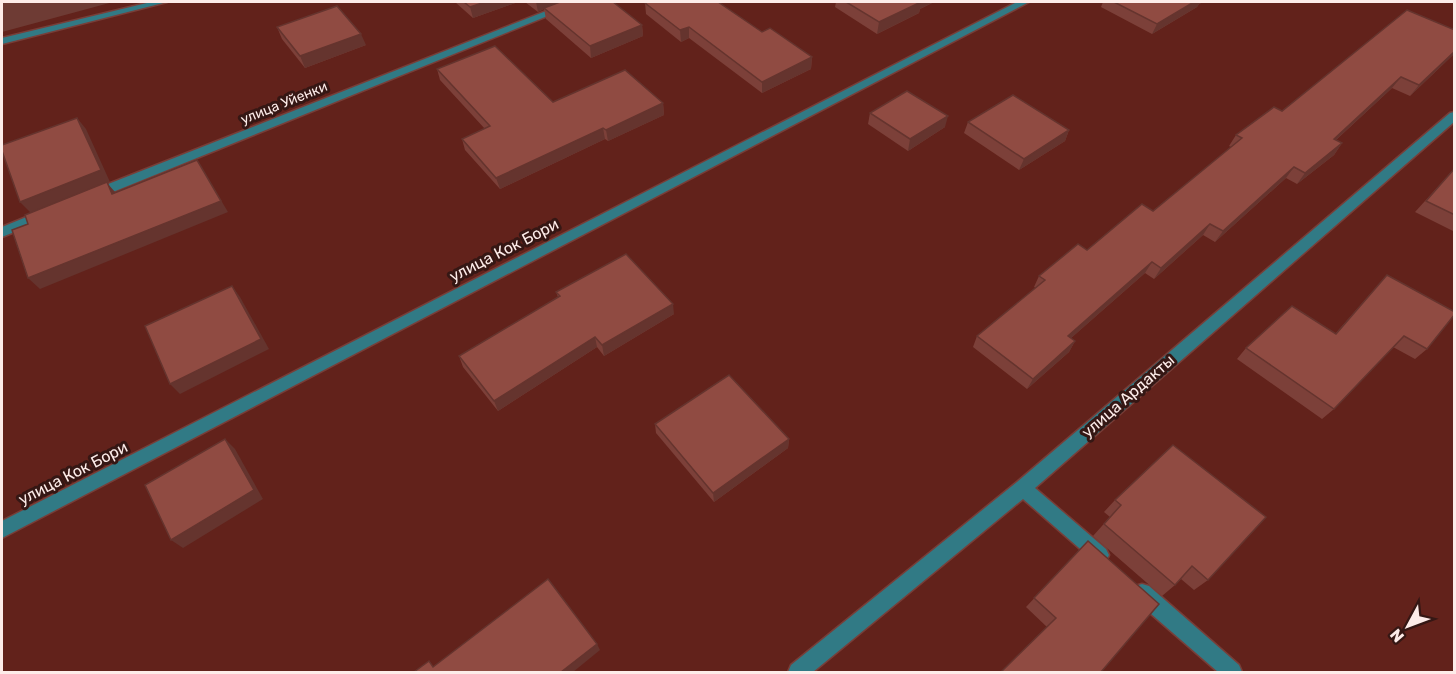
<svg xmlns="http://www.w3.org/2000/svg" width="1456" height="674" viewBox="0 0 1456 674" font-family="Rubik,sans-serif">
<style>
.green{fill:#6e3b34}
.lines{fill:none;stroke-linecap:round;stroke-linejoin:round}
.street-casing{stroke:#783e38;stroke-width:3}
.street{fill:#317a85;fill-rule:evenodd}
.wall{fill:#7c4039}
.shaded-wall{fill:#65342e}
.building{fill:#904b42;stroke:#65342e;stroke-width:1.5}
.labels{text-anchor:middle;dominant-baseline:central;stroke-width:6;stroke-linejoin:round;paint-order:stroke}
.far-street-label{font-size:14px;fill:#fdece9;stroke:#351714}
.street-label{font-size:16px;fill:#fdece9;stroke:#351714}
</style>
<rect width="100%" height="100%" fill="#62221b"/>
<path class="green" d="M 2,2 L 113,2 L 2,32 Z"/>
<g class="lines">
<defs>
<g id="street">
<path d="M 151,2 L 167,2 L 2,44 L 2,38 Z"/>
<path d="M 569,2 L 582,2 L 98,198 L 88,198 L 86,195 L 88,192 Z"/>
<path d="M 1017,2 L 1029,2 L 2,538 L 2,521 Z"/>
<path d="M 1454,112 L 1454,122 L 1035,488 L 1106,549 L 1109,555 L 1106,561 L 1100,564 L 1094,561 L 1023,499 L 813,672 L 788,672 L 791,665 L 1017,482 L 1450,113 Z"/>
<path d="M 46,209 L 51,211 L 53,214 L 51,217 L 2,237 L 2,227 Z"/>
<path d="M 1142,584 L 1149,586 L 1239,665 L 1242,672 L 1218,672 L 1135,600 L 1133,593 L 1135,586 Z"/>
</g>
</defs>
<use href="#street" class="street-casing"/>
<use href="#street" class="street"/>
</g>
<g class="wall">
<path d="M 455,2 L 518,2 L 473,18 Z"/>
<path d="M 525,2 L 613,2 L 642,25 L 643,36 L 591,58 L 546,19 L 544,9 L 538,12 Z"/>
<path d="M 836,2 L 934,2 L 920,9 L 919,13 L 877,34 L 835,7 Z"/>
<path d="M 1103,2 L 1203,2 L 1199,4 L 1197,7 L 1152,34 L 1101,7 Z"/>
<path d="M 645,3 L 762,32 L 812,57 L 811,69 L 762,93 L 689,38 L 681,42 L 646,14 Z"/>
<path d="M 277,27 L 366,45 L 305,68 L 282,39 Z"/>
<path d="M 1455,30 L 1455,53 L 1410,96 L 1392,88 L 1336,140 L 1342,143 L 1334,155 L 1297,184 L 1286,178 L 1215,242 L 1203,235 L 1154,279 L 1145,273 L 1071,338 L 1075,341 L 1069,352 L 1027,389 L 973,347 L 977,336 L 1036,288 L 1034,287 L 1039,276 L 1087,250 L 1153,211 L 1231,147 L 1229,146 L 1236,135 L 1282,111 Z"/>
<path d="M 437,69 L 553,102 L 663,103 L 664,115 L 608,141 L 605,139 L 500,189 L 465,150 L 462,139 L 485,129 L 440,80 Z"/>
<path d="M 870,113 L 945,127 L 908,151 L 868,124 Z"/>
<path d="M 968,122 L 1069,130 L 1065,141 L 1019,170 L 964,133 Z"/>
<path d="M 1455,168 L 1455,232 L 1415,212 Z"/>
<path d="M 1387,275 L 1427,349 L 1415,359 L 1393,347 L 1334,409 L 1322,419 L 1237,359 L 1246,348 L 1335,334 Z"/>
<path d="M 556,292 L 674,314 L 604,356 L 597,347 L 498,411 L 463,367 L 459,356 L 558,297 Z"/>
<path d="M 655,424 L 789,439 L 788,448 L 714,502 L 656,433 Z"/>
<path d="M 1115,500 L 1208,580 L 1194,590 L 1181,579 L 1175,585 L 1162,596 L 1093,536 L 1110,517 L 1104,512 Z"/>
<path d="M 1088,541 L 1101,672 L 1047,627 L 1026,607 Z"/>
</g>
<g class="shaded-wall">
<path d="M 485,2 L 518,2 L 473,18 L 470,7 Z"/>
<path d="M 536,2 L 564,2 L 544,8 L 544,9 L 538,12 Z"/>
<path d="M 918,2 L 934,2 L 920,9 L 919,13 L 877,34 L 879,22 Z"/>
<path d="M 1194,2 L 1203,2 L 1199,4 L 1197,7 L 1152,34 L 1157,24 Z"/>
<path d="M 642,25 L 643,36 L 591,58 L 590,46 Z"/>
<path d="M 689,27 L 689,38 L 681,42 L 680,30 Z"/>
<path d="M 361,34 L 366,45 L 305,68 L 300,56 Z"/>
<path d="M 1455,51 L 1455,53 L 1410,96 L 1419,85 Z"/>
<path d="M 812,57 L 811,69 L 762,93 L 762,82 Z"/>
<path d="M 1401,77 L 1392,88 L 1325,150 L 1334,139 Z"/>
<path d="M 663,103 L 664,115 L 608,141 L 606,130 Z"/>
<path d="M 948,116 L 945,127 L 908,151 L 910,139 Z"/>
<path d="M 77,118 L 86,129 L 110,182 L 107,183 L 116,193 L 31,213 L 20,202 Z"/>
<path d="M 603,128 L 605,139 L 500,189 L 496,178 Z"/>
<path d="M 1069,130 L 1065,141 L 1019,170 L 1024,159 Z"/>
<path d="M 1342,143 L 1334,155 L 1297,184 L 1305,173 Z"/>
<path d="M 197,160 L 228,212 L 40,289 L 28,278 Z"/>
<path d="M 1294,167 L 1286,178 L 1215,242 L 1223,231 Z"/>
<path d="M 1210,224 L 1203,235 L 1154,279 L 1161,268 Z"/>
<path d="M 1152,262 L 1145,273 L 1062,346 L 1068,336 Z"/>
<path d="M 232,286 L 240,297 L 269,349 L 180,394 L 170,384 Z"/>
<path d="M 673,304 L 674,314 L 604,356 L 602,345 Z"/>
<path d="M 595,337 L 597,347 L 498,411 L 494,401 Z"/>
<path d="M 1075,341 L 1069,352 L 1027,389 L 1033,379 Z"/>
<path d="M 225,439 L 235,449 L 263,499 L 183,548 L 171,540 Z"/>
<path d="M 789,439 L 788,448 L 714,502 L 713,493 Z"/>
<path d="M 597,644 L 600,650 L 573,672 L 561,672 Z"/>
</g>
<g class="building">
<path d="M 464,2 L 485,2 L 470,7 Z"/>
<path d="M 560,2 L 613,2 L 642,25 L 590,46 L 544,8 Z"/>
<path d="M 648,2 L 718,2 L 762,32 L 770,28 L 812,57 L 762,82 L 689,27 L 680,30 L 645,3 Z"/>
<path d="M 846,2 L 921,2 L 879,22 Z"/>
<path d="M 1114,2 L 1194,2 L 1157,24 Z"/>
<path d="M 337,6 L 361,34 L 300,56 L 277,27 Z"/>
<path d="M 1407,10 L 1455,30 L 1455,51 L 1419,85 L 1401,77 L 1334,139 L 1342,143 L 1305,173 L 1294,167 L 1223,231 L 1210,224 L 1161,268 L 1152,262 L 1068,336 L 1075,341 L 1033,379 L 977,336 L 1045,280 L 1039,276 L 1078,244 L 1087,250 L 1142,204 L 1153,211 L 1242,138 L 1236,135 L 1274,107 L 1282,111 Z"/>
<path d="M 495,46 L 553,102 L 625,70 L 663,103 L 606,130 L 603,128 L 496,178 L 462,139 L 490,126 L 437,69 Z"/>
<path d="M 907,91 L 948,116 L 910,139 L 870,113 Z"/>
<path d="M 1013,95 L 1069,130 L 1024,159 L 968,122 Z"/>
<path d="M 77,118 L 101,170 L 20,202 L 2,151 L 2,145 Z"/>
<path d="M 197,160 L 221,201 L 28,278 L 12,230 L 28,224 L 25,215 L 107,182 L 112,194 Z"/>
<path d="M 1455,168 L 1455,215 L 1426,201 Z"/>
<path d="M 626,254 L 673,304 L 602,345 L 595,337 L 494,401 L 459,356 L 560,296 L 556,292 Z"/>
<path d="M 1387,275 L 1455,312 L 1455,314 L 1427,349 L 1404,336 L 1334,409 L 1246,348 L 1292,306 L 1336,334 Z"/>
<path d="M 232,286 L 261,339 L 170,384 L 145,326 Z"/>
<path d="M 729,375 L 789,439 L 713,493 L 655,424 Z"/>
<path d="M 225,439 L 254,490 L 171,540 L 145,485 Z"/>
<path d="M 1173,445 L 1266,517 L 1208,580 L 1192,566 L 1175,585 L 1104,524 L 1121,505 L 1115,500 Z"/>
<path d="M 1088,541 L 1159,604 L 1101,672 L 1001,672 L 1056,618 L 1034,598 Z"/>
<path d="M 548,579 L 597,644 L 561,672 L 414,672 L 429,661 L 433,667 Z"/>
</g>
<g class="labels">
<g class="far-street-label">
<text transform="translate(284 103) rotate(-22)">улица Уйенки</text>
</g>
<g class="street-label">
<text transform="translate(504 250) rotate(-27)">улица Кок Бори</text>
<text transform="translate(1128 396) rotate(-41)">улица Ардакты</text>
<text transform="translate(73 473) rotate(-27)">улица Кок Бори</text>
</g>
</g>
<rect width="1456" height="674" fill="none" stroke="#fdece9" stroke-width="6"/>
<g transform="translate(1408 626) rotate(229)" stroke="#351714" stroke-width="4.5" paint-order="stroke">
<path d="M0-4.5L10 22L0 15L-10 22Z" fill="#fdece9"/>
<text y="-9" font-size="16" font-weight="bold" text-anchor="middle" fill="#fdece9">N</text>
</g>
</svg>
